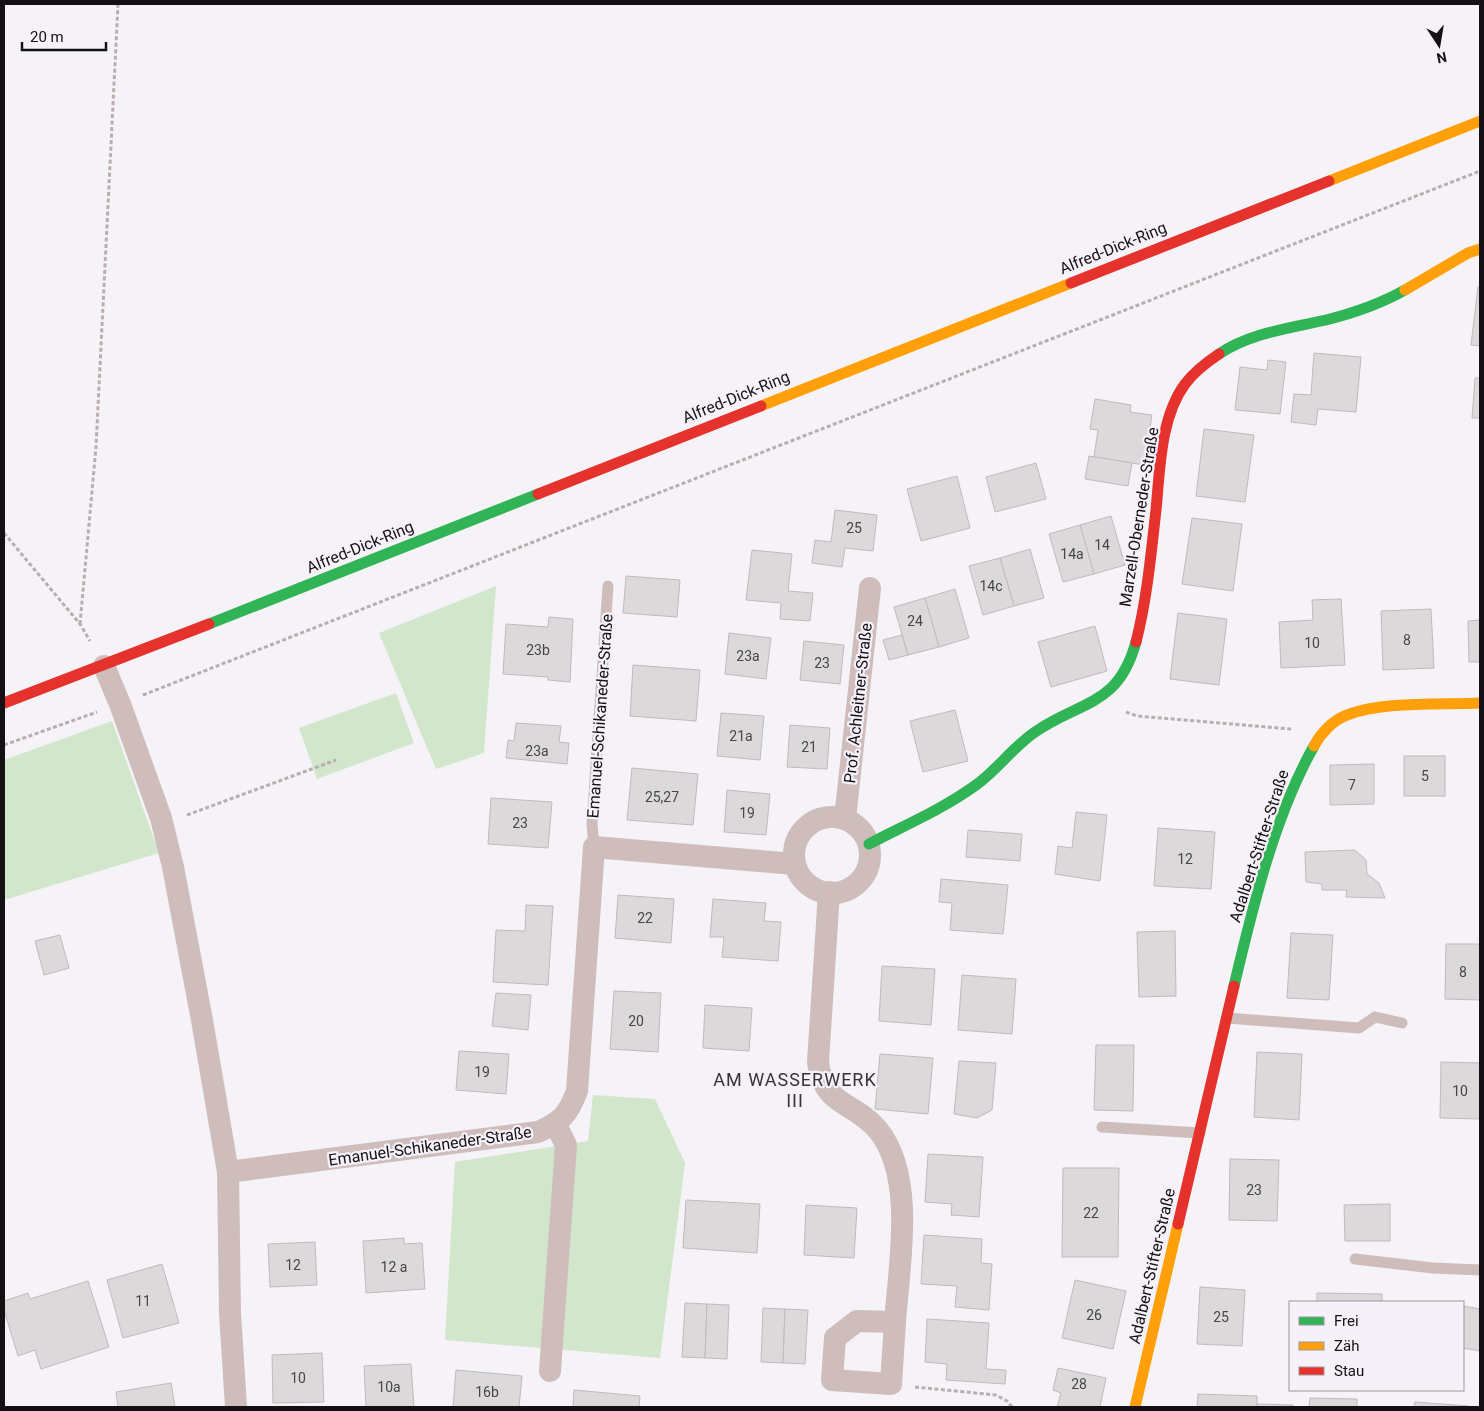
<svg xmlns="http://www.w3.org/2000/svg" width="1484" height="1411" viewBox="0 0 1484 1411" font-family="Roboto,sans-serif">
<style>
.green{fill:#d2e6cc}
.building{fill:#dcd9db;stroke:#bebbbd}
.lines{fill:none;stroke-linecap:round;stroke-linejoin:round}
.path{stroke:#b9adad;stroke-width:3;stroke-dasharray:4 2.5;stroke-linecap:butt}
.lane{stroke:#cebdbb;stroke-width:11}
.street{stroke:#cebdbb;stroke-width:22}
.fast{stroke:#30b455;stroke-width:11}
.slow{stroke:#ff9f0a;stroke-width:11}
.jam{stroke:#e5322d;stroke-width:11}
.labels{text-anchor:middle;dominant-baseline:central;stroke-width:4.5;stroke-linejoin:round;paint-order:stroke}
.number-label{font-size:14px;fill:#474548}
.street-label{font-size:16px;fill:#131114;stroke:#f6f1f9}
.neighbourhood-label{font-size:18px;letter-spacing:1px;fill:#373339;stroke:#f6f1f9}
</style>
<rect width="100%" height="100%" fill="#f5f3f7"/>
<g class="green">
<path d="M 496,586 L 484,753 L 436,769 L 379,633 Z"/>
<path d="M 396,693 L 414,743 L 317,779 L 299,728 Z"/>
<path d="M 112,721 L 159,853 L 4,900 L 4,760 Z"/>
<path d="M 593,1095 L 655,1099 L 685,1163 L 660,1358 L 445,1340 L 455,1162 L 588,1141 Z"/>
</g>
<g class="building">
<path d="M 1478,287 L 1480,287 L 1480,346 L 1471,345 Z"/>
<path d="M 1314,353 L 1361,357 L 1356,412 L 1318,409 L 1316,425 L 1291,422 L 1294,394 L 1311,395 Z"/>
<path d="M 1268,360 L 1286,362 L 1280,414 L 1235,410 L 1240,367 L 1267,370 Z"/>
<path d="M 1475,378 L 1480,378 L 1480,418 L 1472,418 Z"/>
<path d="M 1095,399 L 1131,405 L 1130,412 L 1152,415 L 1144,465 L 1094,457 L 1098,430 L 1090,429 Z"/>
<path d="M 1204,429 L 1254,435 L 1245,502 L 1196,496 Z"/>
<path d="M 1089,456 L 1132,463 L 1128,486 L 1085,479 Z"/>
<path d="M 1036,463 L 1046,499 L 995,512 L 986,477 Z"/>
<path d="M 957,476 L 970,528 L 921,541 L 907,489 Z"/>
<path d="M 835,510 L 877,515 L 873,551 L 845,548 L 842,567 L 812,563 L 815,540 L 831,542 Z"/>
<path d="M 1111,516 L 1125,565 L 1094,574 L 1080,525 Z"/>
<path d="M 1192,518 L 1242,524 L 1233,591 L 1182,584 Z"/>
<path d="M 1080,525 L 1094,574 L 1063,582 L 1049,534 Z"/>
<path d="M 1030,549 L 1044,598 L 1014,606 L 1000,558 Z"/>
<path d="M 752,550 L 792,554 L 788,591 L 813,593 L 810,621 L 780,619 L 781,603 L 746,600 Z"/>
<path d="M 1000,558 L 1014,606 L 983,615 L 969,566 Z"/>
<path d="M 626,576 L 680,580 L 677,617 L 623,613 Z"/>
<path d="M 955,589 L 969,638 L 939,647 L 925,598 Z"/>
<path d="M 925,598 L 939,647 L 908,655 L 894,607 Z"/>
<path d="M 1341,599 L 1345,665 L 1281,668 L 1279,622 L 1313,620 L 1312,600 Z"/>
<path d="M 1431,609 L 1434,668 L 1383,670 L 1381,611 Z"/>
<path d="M 1178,613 L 1227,619 L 1219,685 L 1170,679 Z"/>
<path d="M 549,617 L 573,619 L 570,682 L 548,680 L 548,677 L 503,674 L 506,624 L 548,627 Z"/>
<path d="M 1480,620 L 1480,662 L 1469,662 L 1468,621 Z"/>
<path d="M 1095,626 L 1107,671 L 1051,687 L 1038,642 Z"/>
<path d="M 729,633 L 771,638 L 766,679 L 725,674 Z"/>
<path d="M 902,635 L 908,655 L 889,660 L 883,640 Z"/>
<path d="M 804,641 L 844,645 L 840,684 L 800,680 Z"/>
<path d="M 633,665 L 700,670 L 696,721 L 630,716 Z"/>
<path d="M 955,710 L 968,761 L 923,772 L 910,721 Z"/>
<path d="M 721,713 L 764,716 L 760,760 L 717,756 Z"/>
<path d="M 516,723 L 561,726 L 559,742 L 569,743 L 567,764 L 506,758 L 508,740 L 514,741 Z"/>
<path d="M 790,725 L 830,728 L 827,769 L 787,767 Z"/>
<rect x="1404" y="756" width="41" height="40"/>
<path d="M 1374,764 L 1374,804 L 1330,805 L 1330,765 Z"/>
<path d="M 632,768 L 698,774 L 693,825 L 627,820 Z"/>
<path d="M 727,790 L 770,794 L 766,835 L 724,832 Z"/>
<path d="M 491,798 L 552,802 L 548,848 L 488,844 Z"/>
<path d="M 1076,812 L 1107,815 L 1100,881 L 1055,874 L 1058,846 L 1072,848 Z"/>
<path d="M 1158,828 L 1215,832 L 1211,889 L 1154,886 Z"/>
<path d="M 968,830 L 1022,834 L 1020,861 L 966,857 Z"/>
<path d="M 1355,850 L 1366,860 L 1367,874 L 1379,883 L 1385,898 L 1346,897 L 1347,890 L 1322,890 L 1322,884 L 1306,882 L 1305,852 Z"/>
<path d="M 941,879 L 1008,885 L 1003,934 L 950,930 L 952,903 L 939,902 Z"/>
<path d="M 618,895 L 674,899 L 671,943 L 615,938 Z"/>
<path d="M 713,899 L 766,903 L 764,921 L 781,922 L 778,961 L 722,957 L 724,937 L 710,937 Z"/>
<path d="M 526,905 L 553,906 L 548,985 L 493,982 L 496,930 L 525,931 Z"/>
<path d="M 1175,931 L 1176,996 L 1139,997 L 1137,932 Z"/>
<path d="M 1291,933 L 1333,935 L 1329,1000 L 1287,998 Z"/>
<path d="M 60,935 L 69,968 L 44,975 L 35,941 Z"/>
<path d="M 1446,944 L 1480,944 L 1480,1000 L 1445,999 Z"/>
<path d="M 882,966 L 935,969 L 931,1025 L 879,1021 Z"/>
<path d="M 962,975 L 1016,979 L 1012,1034 L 958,1030 Z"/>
<path d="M 614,991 L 661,993 L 658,1052 L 610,1049 Z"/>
<path d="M 496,993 L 531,995 L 528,1030 L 492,1026 Z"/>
<path d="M 705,1005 L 752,1008 L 749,1051 L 703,1048 Z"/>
<path d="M 1096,1045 L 1134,1045 L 1133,1111 L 1094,1110 Z"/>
<path d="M 459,1051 L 509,1054 L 506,1094 L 456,1090 Z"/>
<path d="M 1257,1052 L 1302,1054 L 1299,1120 L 1254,1117 Z"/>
<path d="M 880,1054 L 933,1058 L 928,1114 L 875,1109 Z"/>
<path d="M 959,1061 L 996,1063 L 992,1110 L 977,1118 L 954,1114 Z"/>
<path d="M 1441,1062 L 1480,1063 L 1480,1119 L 1440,1118 Z"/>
<path d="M 928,1154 L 983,1157 L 979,1217 L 951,1215 L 952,1204 L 925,1202 Z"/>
<path d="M 1230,1159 L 1279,1160 L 1277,1221 L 1229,1220 Z"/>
<path d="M 1063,1168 L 1119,1168 L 1118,1257 L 1062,1257 Z"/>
<path d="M 686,1200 L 760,1204 L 757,1253 L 683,1248 Z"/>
<path d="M 1390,1204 L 1390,1241 L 1345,1241 L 1344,1205 Z"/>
<path d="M 806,1205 L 857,1208 L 854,1258 L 804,1255 Z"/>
<path d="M 924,1235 L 982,1239 L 981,1263 L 992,1264 L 989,1310 L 955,1307 L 957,1286 L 921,1284 Z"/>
<path d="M 404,1238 L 404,1244 L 422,1243 L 425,1289 L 366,1293 L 363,1241 Z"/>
<path d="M 315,1242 L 317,1285 L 270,1287 L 268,1244 Z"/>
<path d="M 162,1264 L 179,1323 L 123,1338 L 107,1280 Z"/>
<path d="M 1075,1280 L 1126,1291 L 1113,1349 L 1062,1338 Z"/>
<path d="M 88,1281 L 109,1347 L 41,1369 L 35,1350 L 18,1356 L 4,1310 L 4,1301 L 28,1293 L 30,1299 Z"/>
<path d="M 1200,1287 L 1245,1290 L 1242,1346 L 1197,1344 Z"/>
<path d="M 1317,1293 L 1382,1294 L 1382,1302 L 1317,1302 Z"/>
<path d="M 685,1303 L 707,1304 L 705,1358 L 682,1357 Z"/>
<path d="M 707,1304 L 729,1305 L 727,1359 L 705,1358 Z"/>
<path d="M 1463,1306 L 1480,1309 L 1480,1351 L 1463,1348 Z"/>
<path d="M 763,1308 L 785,1309 L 783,1363 L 761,1362 Z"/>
<path d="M 785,1309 L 808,1310 L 805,1364 L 783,1363 Z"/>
<path d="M 927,1319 L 989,1323 L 986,1369 L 1006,1370 L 1005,1384 L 946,1380 L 947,1364 L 925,1362 Z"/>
<path d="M 322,1353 L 324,1402 L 273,1403 L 272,1355 Z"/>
<path d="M 411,1364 L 414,1407 L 366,1407 L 364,1366 Z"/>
<path d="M 1058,1368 L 1106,1378 L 1100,1407 L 1057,1407 L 1061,1393 L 1053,1390 Z"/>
<path d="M 456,1370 L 522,1376 L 519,1407 L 453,1407 Z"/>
<path d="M 171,1383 L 175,1407 L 118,1407 L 116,1392 Z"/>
<path d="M 574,1390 L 640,1396 L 639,1407 L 573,1407 Z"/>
<path d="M 1198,1394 L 1257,1396 L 1257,1407 L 1197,1407 Z"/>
<path d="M 1310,1398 L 1357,1399 L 1357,1407 L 1309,1407 Z"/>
<path d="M 1415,1402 L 1469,1406 L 1469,1407 L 1414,1407 Z"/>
<path d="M 1257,1404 L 1293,1405 L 1293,1407 L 1257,1407 Z"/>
</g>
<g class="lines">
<g class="path">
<path d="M 4,533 L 80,624 L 90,641"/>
<path d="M 80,624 L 96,447 L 118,4"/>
<path d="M 143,695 L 1480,171"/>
<path d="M 1126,712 L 1137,716 L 1291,729"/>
<path d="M 4,745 L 97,712"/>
<path d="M 187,815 L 336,760"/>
<path d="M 915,1387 L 996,1395 L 1007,1401 L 1012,1407"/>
</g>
<g class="lane">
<path d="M 594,847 L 592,824 L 608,586"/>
<path d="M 1227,1018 L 1359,1028 L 1375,1017 L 1402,1023"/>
<path d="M 1102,1127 L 1200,1133"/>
<path d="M 1355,1259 L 1433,1268 L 1480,1270"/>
</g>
<g class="street">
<path d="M 104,666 L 120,704 L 161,818 L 173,867 L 202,1020 L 228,1172 L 230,1313 L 236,1407"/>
<circle cx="832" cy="855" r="38"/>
<path d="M 845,819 L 870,588"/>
<path d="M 829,892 L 818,1062 C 824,1108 853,1100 878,1130 C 916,1177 899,1265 895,1322 L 857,1321 L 835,1338 L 832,1380 L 891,1384 L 895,1322"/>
<path d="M 228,1172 L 538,1132 C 561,1122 568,1115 577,1091 L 594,847 L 795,864"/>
<path d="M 550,1371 L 566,1145 L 556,1125"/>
</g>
<g class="fast">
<path d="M 1219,354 C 1250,333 1291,328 1326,320 C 1354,313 1380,304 1405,290"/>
<path d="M 209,624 L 538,494"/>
<path d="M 869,844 C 905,825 943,809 976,785 C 997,770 1013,747 1035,732 C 1081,700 1118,707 1136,642"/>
<path d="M 1234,986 C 1253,906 1274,817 1314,746"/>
</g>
<g class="slow">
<path d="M 1329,181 L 1480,121"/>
<path d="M 1405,290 L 1468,253 L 1480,249"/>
<path d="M 761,406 L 1071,283"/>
<path d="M 1314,746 C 1321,733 1333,720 1347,715 C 1383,701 1441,705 1480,703"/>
<path d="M 1135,1407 L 1178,1224"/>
</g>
<g class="jam">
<path d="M 1071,283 L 1329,181"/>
<path d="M 538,494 L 761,406"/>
<path d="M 1136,642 C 1147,599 1151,554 1156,510 C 1160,470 1160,418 1185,384 C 1194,372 1207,362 1219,354"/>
<path d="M 4,703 L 209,624"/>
<path d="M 1178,1224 L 1234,986"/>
</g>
</g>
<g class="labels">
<g class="number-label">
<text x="854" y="528">25</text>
<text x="1102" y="545">14</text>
<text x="1072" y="554">14a</text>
<text x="991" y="586">14c</text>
<text x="915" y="621">24</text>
<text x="1407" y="640">8</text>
<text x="1312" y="643">10</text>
<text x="538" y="650">23b</text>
<text x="748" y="656">23a</text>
<text x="822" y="663">23</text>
<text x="741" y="736">21a</text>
<text x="809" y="747">21</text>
<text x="537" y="751">23a</text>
<text x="1425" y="776">5</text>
<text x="1352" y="785">7</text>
<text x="662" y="797">25,27</text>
<text x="747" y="813">19</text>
<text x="520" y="823">23</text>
<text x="1185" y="859">12</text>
<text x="645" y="918">22</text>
<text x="1463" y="972">8</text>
<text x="636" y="1021">20</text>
<text x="482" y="1072">19</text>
<text x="1460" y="1091">10</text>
<text x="1254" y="1190">23</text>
<text x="1091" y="1213">22</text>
<text x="293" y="1265">12</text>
<text x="394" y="1267">12 a</text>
<text x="143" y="1301">11</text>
<text x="1094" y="1315">26</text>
<text x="1221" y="1317">25</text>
<text x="298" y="1378">10</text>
<text x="1079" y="1384">28</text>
<text x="389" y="1387">10a</text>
<text x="487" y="1392">16b</text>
</g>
<g class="street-label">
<text transform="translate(1113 248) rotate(-22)">Alfred-Dick-Ring</text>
<text transform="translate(736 397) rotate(-22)">Alfred-Dick-Ring</text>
<text transform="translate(1139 517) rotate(-81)">Marzell-Oberneder-Straße</text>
<text transform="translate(360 547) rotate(-22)">Alfred-Dick-Ring</text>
<text transform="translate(858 703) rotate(-84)">Prof. Achleitner-Straße</text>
<text transform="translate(600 716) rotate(-86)">Emanuel-Schikaneder-Straße</text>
<text transform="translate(1259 846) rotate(-72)">Adalbert-Stifter-Straße</text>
<text transform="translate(430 1146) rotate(-8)">Emanuel-Schikaneder-Straße</text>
<text transform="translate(1152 1266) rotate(-77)">Adalbert-Stifter-Straße</text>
</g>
<g class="neighbourhood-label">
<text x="795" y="1079">AM WASSERWERK<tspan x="795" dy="21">III</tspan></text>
</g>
</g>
<rect width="1484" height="1411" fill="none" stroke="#131114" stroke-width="10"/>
<rect x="1289" y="1301" width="175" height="90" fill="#f6f1f9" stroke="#9b979d"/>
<rect x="1299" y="1317" width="25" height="8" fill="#30b455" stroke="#9b979d"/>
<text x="1334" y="1326" font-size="15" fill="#131114">Frei</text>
<rect x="1299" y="1342" width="25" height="8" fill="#ff9f0a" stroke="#9b979d"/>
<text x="1334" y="1351" font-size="15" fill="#131114">Zäh</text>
<rect x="1299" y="1367" width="25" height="8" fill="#e5322d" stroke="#9b979d"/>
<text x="1334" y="1376" font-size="15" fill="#131114">Stau</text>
<g transform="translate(1439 45) rotate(168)" stroke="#f6f1f9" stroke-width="4" paint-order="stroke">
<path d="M0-4L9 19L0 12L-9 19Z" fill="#131114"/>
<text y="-8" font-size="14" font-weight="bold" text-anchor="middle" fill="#131114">N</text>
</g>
<path d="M22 42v8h84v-8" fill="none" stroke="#131114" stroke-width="2.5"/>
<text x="30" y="42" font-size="15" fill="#131114" stroke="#f6f1f9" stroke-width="4" paint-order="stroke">20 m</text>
</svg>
